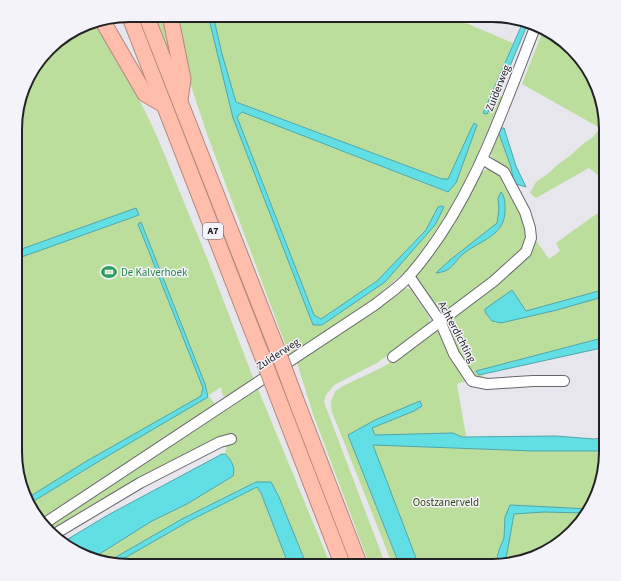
<svg xmlns="http://www.w3.org/2000/svg" width="621" height="581" viewBox="0 0 621 581" font-family="'Source Sans 3',sans-serif">
<style>
.green{fill:#bbde9d;fill-rule:evenodd}
.water{fill:#62dfe4;stroke:#4fa6aa}
.lines{fill:none;stroke-linecap:round;stroke-linejoin:round}
.minor-casing{stroke:#68666c;stroke-width:12}
.highway-casing{stroke:#b2877c;stroke-width:17}
.minor{stroke:#fff;stroke-width:10}
.highway{stroke:#ffbeac;stroke-width:15}
.highway-bridge-casing{stroke:#b2877c;stroke-width:17;stroke-linecap:butt}
.highway-bridge{stroke:#ffbeac;stroke-width:15}
.labels{text-anchor:middle;dominant-baseline:central;stroke-width:3;stroke-linejoin:round;paint-order:stroke}
.shield{fill:#f5f3fa;stroke:#626164;stroke-width:1}
.shield-label{font-size:10px;font-weight:bold;fill:#232224}
.street-label{font-size:11px;fill:#232224;stroke:#f5f3fa}
.leisure-label{font-size:11px;fill:#27864d;stroke:#f5f3fa;text-anchor:start}
.park-label{font-size:11px;fill:#2c440f;stroke:#f5f3fa}
.rim{fill:none;stroke:#232224;stroke-width:2}
</style>
<rect width="100%" height="100%" fill="#e8e6ed"/>
<g class="green">
<path d="M 154,15 L 165,15 L 179,78 Z"/>
<path d="M 176,15 L 208,15 L 233,118 L 313,325 L 322,325 L 385,282 L 435,225 L 444,207 L 438,207 L 426,230 L 377,281 L 321,319 L 314,315 L 237,117 L 242,112 L 447,192 L 471,129 L 448,179 L 442,179 L 236,102 L 222,54 L 213,15 L 467,15 L 466,23 L 513,43 L 484,113 L 487,114 L 498,95 L 502,97 C 481,143 461,199 433,239 C 408,274 375,298 341,322 C 324,334 308,346 290,357 L 207,134 L 191,86 Z"/>
<path d="M 92,21 L 94,21 C 116,58 138,95 156,134 L 209,263 L 254,380 L 228,397 L 223,396 L 221,387 L 203,399 L 210,397 L 214,403 L 214,407 L 41,524 L 24,495 L 15,459 L 17,107 L 30,72 L 54,43 Z"/>
<path d="M 544,28 L 578,54 L 597,85 L 606,122 L 606,176 L 600,177 L 589,168 L 536,198 L 530,193 L 536,182 L 550,172 L 556,166 L 571,155 L 583,144 L 593,137 L 600,128 L 522,84 Z"/>
<path d="M 500,135 L 511,167 L 511,172 C 505,168 491,161 490,152 C 490,147 493,140 495,136 Z"/>
<path d="M 487,169 L 493,170 L 503,177 L 526,226 L 527,236 L 521,252 L 515,259 L 442,314 L 438,314 L 415,278 L 436,251 L 455,223 L 482,172 Z"/>
<path d="M 606,207 L 606,337 L 477,371 L 479,375 L 485,376 L 457,384 L 466,436 L 461,437 L 453,433 L 375,435 L 372,428 L 414,410 L 354,431 L 375,436 L 537,441 L 606,452 L 594,502 L 567,538 L 535,557 L 499,566 L 401,566 L 368,486 L 400,566 L 393,566 L 332,412 C 330,405 331,399 335,392 C 341,385 375,372 386,365 C 441,330 487,283 535,239 L 549,259 L 560,251 L 556,243 ZM 517,296 L 517,298 L 496,323 L 489,318 L 485,309 L 497,302 Z"/>
<path d="M 404,288 L 410,289 L 429,317 L 430,320 L 428,325 L 377,363 L 334,385 L 326,395 L 324,402 L 386,566 L 370,566 L 313,414 L 297,363 L 367,316 Z"/>
<path d="M 258,389 L 331,566 L 307,566 L 279,497 L 271,482 L 256,482 L 182,519 L 109,561 L 93,558 L 152,521 L 187,504 L 233,476 L 228,457 L 225,454 L 228,437 L 51,533 L 46,529 Z"/>
<path d="M 257,487 L 261,493 L 289,566 L 129,566 L 116,563 L 191,520 Z"/>
</g>
<g class="water">
<path d="M 208,15 L 213,15 L 222,54 L 236,102 L 442,179 L 448,179 L 471,129 L 474,123 L 477,125 L 456,183 L 448,192 L 242,112 L 237,117 L 314,315 L 321,319 L 377,281 L 426,230 L 438,207 L 442,206 L 444,207 L 435,225 L 385,282 L 322,325 L 313,325 L 233,118 Z"/>
<path d="M 523,22 L 528,23 L 498,95 L 487,114 L 483,113 Z"/>
<path d="M 501,128 L 504,128 L 516,166 L 526,187 L 516,184 L 514,184 L 511,167 L 498,131 Z"/>
<path d="M 501,192 C 505,196 505,203 505,209 C 506,236 480,240 463,254 C 452,264 453,271 436,273 L 450,260 L 497,223 L 499,209 L 498,198 Z"/>
<path d="M 136,208 L 139,215 L 16,259 L 16,251 Z"/>
<path d="M 141,222 L 205,384 L 208,397 L 101,460 L 29,504 L 26,499 L 85,462 L 201,396 L 203,388 L 138,224 Z"/>
<path d="M 606,289 L 606,296 L 557,310 L 501,323 L 492,321 L 485,312 L 485,309 L 512,290 L 526,311 Z"/>
<path d="M 606,337 L 606,347 L 479,375 L 476,371 Z"/>
<path d="M 420,401 L 422,406 L 414,411 L 372,428 L 375,435 L 453,433 L 462,437 L 556,436 L 594,439 L 606,437 L 605,456 L 600,451 L 534,451 L 373,445 L 419,566 L 400,566 L 348,435 L 375,420 Z"/>
<path d="M 222,454 L 225,454 C 231,459 236,468 233,476 L 187,504 L 152,521 L 93,558 L 79,554 L 63,542 L 108,515 Z"/>
<path d="M 256,482 L 271,482 L 279,497 L 307,566 L 289,566 L 261,493 L 257,487 L 191,520 L 116,563 L 109,561 L 182,519 Z"/>
<path d="M 510,505 L 589,509 L 586,513 L 544,512 L 514,514 L 505,564 L 495,566 L 499,550 L 504,538 L 505,517 Z"/>
</g>
<g class="lines">
<defs>
<g id="minor">
<path d="M 409,276 L 440,321 L 454,354 L 472,381 L 487,384 L 533,381 L 564,381"/>
<path d="M 393,357 L 494,281 L 526,252 L 531,238 L 530,228 L 525,212 L 504,172 L 482,159"/>
<path d="M 42,525 L 376,304 C 387,295 401,286 410,275 C 472,204 502,111 536,25"/>
<path d="M 53,535 L 140,483 L 220,442 L 231,439"/>
</g>
<g id="highway">
<path d="M 129,15 L 262,356"/>
<path d="M 146,15 L 277,349"/>
<path d="M 170,15 L 183,79 L 180,100"/>
<path d="M 102,20 L 145,94 L 164,105"/>
<path d="M 296,400 L 360,566"/>
<path d="M 282,408 L 343,566"/>
</g>
</defs>
<use href="#minor" class="minor-casing"/>
<use href="#highway" class="highway-casing"/>
<use href="#minor" class="minor"/>
<use href="#highway" class="highway"/>
<defs>
<g id="highway-bridge">
<path d="M 277,349 L 296,400"/>
<path d="M 262,356 L 282,408"/>
</g>
</defs>
<use href="#highway-bridge" class="highway-bridge-casing"/>
<use href="#highway-bridge" class="highway-bridge"/>
</g>
<defs>
<symbol id="stadium-bare" viewBox="-9 -9 18 18"><path d="M0-5a6.5 5 0 1 0 0 10a6.5 5 0 1 0 0-10ZM-3.5-1.8h7v3.6h-7Z" fill="#2e9e5b" stroke="#f5f3fa" stroke-width="2.5" paint-order="stroke"/></symbol>
</defs>
<g fill-rule="evenodd">
<use href="#stadium-bare" x="98" y="261" width="22" height="22"/>
</g>
<g class="labels">
<rect class="shield" x="203" y="223" width="20" height="16" rx="3"/>
<g class="shield-label">
<text x="213" y="231">A7</text>
</g>
<g class="street-label">
<text transform="translate(498 88) rotate(-68)">Zuiderweg</text>
<text transform="translate(457 332) rotate(62)">Achterdichting</text>
<text transform="translate(278 354) rotate(-33)">Zuiderweg</text>
</g>
<g class="leisure-label">
<text x="121" y="272">De Kalverhoek</text>
</g>
<g class="park-label">
<text x="446" y="502">Oostzanerveld</text>
</g>
</g>
<path d="M0 0H621V581H0ZM129 22H492A107 107 0 0 1 599 129V452A107 107 0 0 1 492 559H129A107 107 0 0 1 22 452V129A107 107 0 0 1 129 22Z" fill="#f5f3fa" fill-rule="evenodd"/>
<path class="rim" d="M129 22H492A107 107 0 0 1 599 129V452A107 107 0 0 1 492 559H129A107 107 0 0 1 22 452V129A107 107 0 0 1 129 22Z"/>
</svg>
